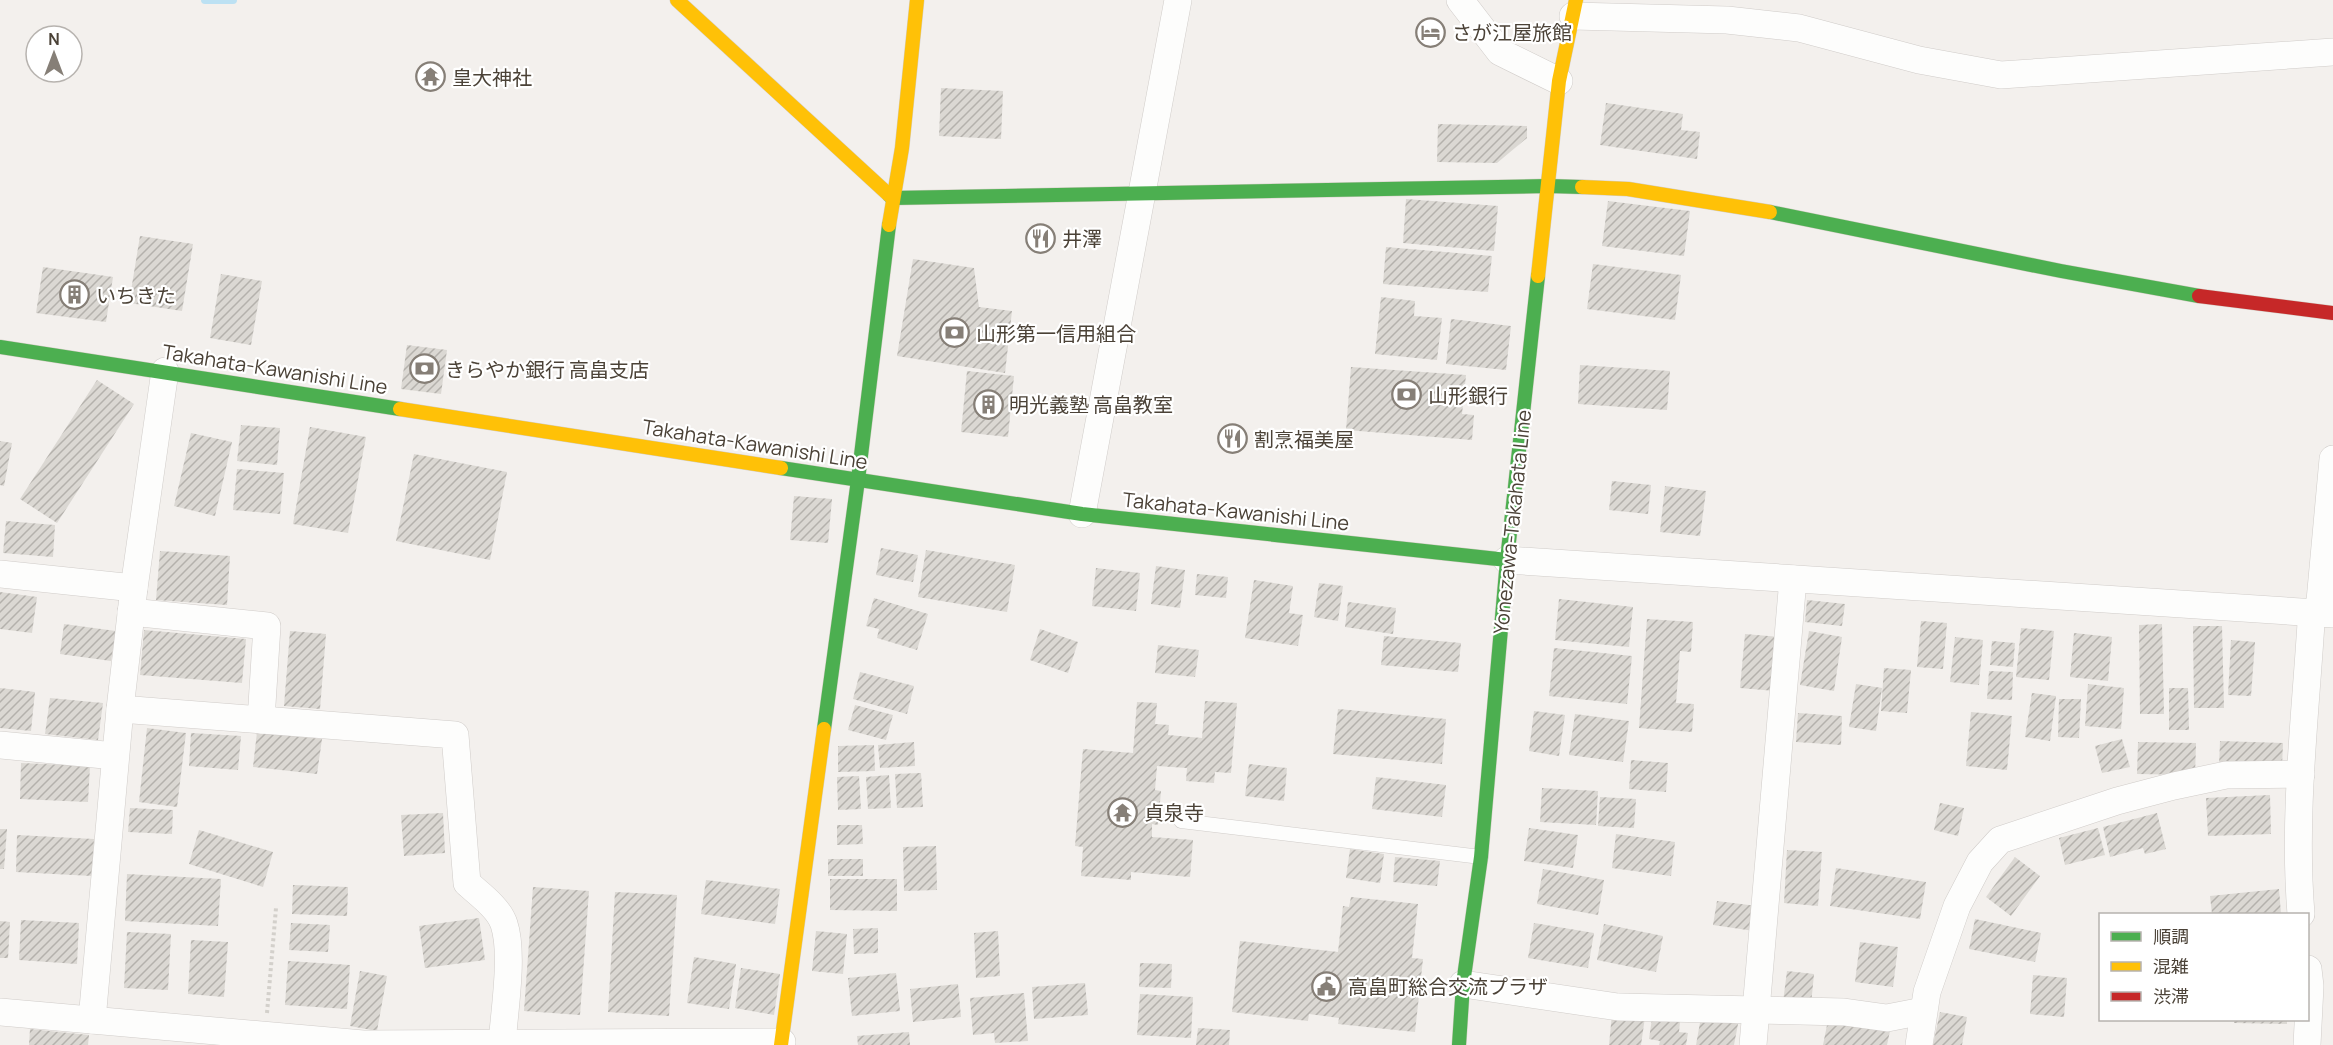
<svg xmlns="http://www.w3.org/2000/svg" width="2333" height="1045" viewBox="0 0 2333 1045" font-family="Manrope,'Noto Sans JP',sans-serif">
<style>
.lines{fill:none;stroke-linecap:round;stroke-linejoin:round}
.stream{stroke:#bce1f3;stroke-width:8}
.building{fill:url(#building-hatch)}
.lane-casing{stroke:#d0ccc9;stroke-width:15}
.street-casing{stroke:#d0ccc9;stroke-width:28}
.fast-casing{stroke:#d4cec5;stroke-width:15}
.slow-casing{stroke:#d4cec5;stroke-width:15}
.jam-casing{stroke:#d4cec5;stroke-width:15}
.path{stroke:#d3d0cb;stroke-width:4;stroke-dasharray:3 3;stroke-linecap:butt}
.lane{stroke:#fdfdfc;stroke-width:14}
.street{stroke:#fdfdfc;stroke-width:27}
.fast{stroke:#4caf50;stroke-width:14}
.slow{stroke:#ffc107;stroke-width:14}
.jam{stroke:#c62828;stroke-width:14}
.labels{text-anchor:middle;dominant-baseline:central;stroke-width:4.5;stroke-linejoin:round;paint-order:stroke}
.poi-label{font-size:20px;fill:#4b4237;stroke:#fff;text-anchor:start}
.street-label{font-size:20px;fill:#4b4237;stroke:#fff}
</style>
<defs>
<pattern id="building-hatch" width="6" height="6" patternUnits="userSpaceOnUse" patternTransform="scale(1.5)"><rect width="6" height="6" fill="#dbd8d3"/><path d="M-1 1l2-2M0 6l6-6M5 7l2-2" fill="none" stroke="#b4b1ac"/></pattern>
</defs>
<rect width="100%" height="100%" fill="#f3f0ed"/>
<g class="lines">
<path class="stream" d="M 205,0 L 233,0"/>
</g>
<g class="building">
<path d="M 941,88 L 1003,91 L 1001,139 L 939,136 Z"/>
<path d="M 1606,103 L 1683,114 L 1681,130 L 1700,132 L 1697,159 L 1600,145 Z"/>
<path d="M 1438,124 L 1527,126 L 1527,138 L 1497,163 L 1437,162 Z"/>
<path d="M 1406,199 L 1498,206 L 1494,251 L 1403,243 Z"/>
<path d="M 1608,201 L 1690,211 L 1684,256 L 1602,246 Z"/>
<path d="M 140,236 L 193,244 L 182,311 L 129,303 Z"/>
<path d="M 1386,247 L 1492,256 L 1488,292 L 1383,284 Z"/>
<path d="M 913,259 L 974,268 L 979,307 L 1012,311 L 1005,373 L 897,356 Z"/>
<path d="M 1593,264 L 1681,275 L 1675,320 L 1587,309 Z"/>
<path d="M 43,267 L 113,277 L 106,322 L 36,313 Z"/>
<path d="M 221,274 L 262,281 L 251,345 L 210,338 Z"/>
<path d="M 1381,297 L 1415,301 L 1414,316 L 1442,318 L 1437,360 L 1375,354 Z"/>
<path d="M 1451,319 L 1511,326 L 1506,370 L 1446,364 Z"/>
<path d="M 407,345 L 447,350 L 441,394 L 401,389 Z"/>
<path d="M 1580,365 L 1670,371 L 1667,410 L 1578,404 Z"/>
<path d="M 1351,367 L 1466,375 L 1462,414 L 1474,415 L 1472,440 L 1346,430 Z"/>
<path d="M 967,371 L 1014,376 L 1008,437 L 961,432 Z"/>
<path d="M 97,380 L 134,404 L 57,523 L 20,499 Z"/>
<path d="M 241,425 L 280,428 L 277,465 L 237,461 Z"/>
<path d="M 310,427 L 366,437 L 348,533 L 293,524 Z"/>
<path d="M 191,433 L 232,442 L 215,516 L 174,506 Z"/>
<path d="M 0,441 L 12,443 L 4,486 L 0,485 Z"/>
<path d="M 414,454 L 507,472 L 490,560 L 396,541 Z"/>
<path d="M 237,469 L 284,473 L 280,514 L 233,510 Z"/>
<path d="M 1612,481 L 1651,485 L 1648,514 L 1609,510 Z"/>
<path d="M 1665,486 L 1706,491 L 1700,536 L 1660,532 Z"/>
<path d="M 794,496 L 832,499 L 828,543 L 790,540 Z"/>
<path d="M 6,521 L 55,525 L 53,557 L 3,553 Z"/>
<path d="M 881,548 L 918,555 L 913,582 L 876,575 Z"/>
<path d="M 926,550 L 1015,565 L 1007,612 L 918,597 Z"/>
<path d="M 160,551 L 230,556 L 227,605 L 156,600 Z"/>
<path d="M 1156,566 L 1185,570 L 1180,608 L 1151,604 Z"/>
<path d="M 1096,568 L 1140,573 L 1136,611 L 1092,606 Z"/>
<path d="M 1197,574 L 1228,577 L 1226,598 L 1195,595 Z"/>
<path d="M 1254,580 L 1293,586 L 1289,613 L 1303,615 L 1298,646 L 1245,638 Z"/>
<path d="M 1319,583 L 1343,586 L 1338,621 L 1314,617 Z"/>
<path d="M 0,592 L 37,597 L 32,633 L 0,629 Z"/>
<path d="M 874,598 L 928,614 L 917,650 L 877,638 L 879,629 L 866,626 Z"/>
<path d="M 1559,599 L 1633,607 L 1629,647 L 1555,640 Z"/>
<path d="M 1807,600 L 1845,604 L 1842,626 L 1805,622 Z"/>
<path d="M 1348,602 L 1396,608 L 1393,634 L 1345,627 Z"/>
<path d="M 1647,619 L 1693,622 L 1691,652 L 1680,651 L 1676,703 L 1694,704 L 1692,732 L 1639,728 Z"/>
<path d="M 1921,621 L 1947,623 L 1943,669 L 1917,667 Z"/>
<path d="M 64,624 L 116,631 L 111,661 L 60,654 Z"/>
<path d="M 2162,624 L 2164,714 L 2140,714 L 2139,625 Z"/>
<path d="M 2193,626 L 2222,626 L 2224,708 L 2194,708 Z"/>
<path d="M 2021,628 L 2054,631 L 2049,680 L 2016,677 Z"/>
<path d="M 1040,629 L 1078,642 L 1068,673 L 1030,660 Z"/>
<path d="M 144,630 L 246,639 L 242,683 L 140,675 Z"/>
<path d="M 290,631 L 326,634 L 320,709 L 284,706 Z"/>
<path d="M 1809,631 L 1842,637 L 1834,691 L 1800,685 Z"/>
<path d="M 2074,633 L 2112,637 L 2108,681 L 2070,677 Z"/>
<path d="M 1745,634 L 1780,637 L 1775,691 L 1740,688 Z"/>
<path d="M 1384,636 L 1461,643 L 1458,672 L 1381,665 Z"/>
<path d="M 1955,637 L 1983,640 L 1979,685 L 1950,682 Z"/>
<path d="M 2231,640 L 2255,642 L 2251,696 L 2228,695 Z"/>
<path d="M 1992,641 L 2015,643 L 2013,667 L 1990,665 Z"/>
<path d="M 1158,645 L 1199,650 L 1195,677 L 1155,673 Z"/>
<path d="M 1554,648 L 1632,656 L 1627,704 L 1549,696 Z"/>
<path d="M 1884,668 L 1911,670 L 1907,713 L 1881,711 Z"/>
<path d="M 1989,671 L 2013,672 L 2012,700 L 1987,699 Z"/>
<path d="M 860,672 L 914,686 L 907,714 L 853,699 Z"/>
<path d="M 1856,684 L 1882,688 L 1876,731 L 1849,727 Z"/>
<path d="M 2088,684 L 2124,688 L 2121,729 L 2085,726 Z"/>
<path d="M 0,688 L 35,692 L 31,731 L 0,728 Z"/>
<path d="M 2169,688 L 2188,688 L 2189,730 L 2169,730 Z"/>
<path d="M 2032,693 L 2056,696 L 2050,741 L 2025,737 Z"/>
<path d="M 50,698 L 103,703 L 98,740 L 45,734 Z"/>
<path d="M 2059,699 L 2081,699 L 2079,738 L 2058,737 Z"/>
<path d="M 1205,701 L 1237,703 L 1231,773 L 1215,772 L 1214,783 L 1186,781 L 1187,768 L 1157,766 L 1155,790 L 1161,791 L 1158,825 L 1152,824 L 1152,837 L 1193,840 L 1190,877 L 1131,872 L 1131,880 L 1081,876 L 1083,847 L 1075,846 L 1083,749 L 1133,753 L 1137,702 L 1157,703 L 1155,724 L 1169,725 L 1168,735 L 1202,738 Z"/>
<path d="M 855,705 L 893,715 L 886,740 L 848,730 Z"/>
<path d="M 1338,709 L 1446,719 L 1442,764 L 1333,754 Z"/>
<path d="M 1534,711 L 1565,715 L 1559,756 L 1529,751 Z"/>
<path d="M 1971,712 L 2012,716 L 2007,770 L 1966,766 Z"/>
<path d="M 1798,713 L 1842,716 L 1841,745 L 1796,742 Z"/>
<path d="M 1575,714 L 1629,721 L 1623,762 L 1569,755 Z"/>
<path d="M 147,728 L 186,733 L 177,807 L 139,802 Z"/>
<path d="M 257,732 L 322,739 L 317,774 L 253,767 Z"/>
<path d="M 191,733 L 241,736 L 238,770 L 189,766 Z"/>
<path d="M 2122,739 L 2130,767 L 2102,773 L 2095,746 Z"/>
<path d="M 2220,741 L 2283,743 L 2282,767 L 2219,766 Z"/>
<path d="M 914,742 L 915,766 L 880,768 L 878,745 Z"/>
<path d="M 2138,742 L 2196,743 L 2195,775 L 2137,774 Z"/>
<path d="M 874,745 L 875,771 L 838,772 L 838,746 Z"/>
<path d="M 1631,760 L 1668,763 L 1666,792 L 1629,789 Z"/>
<path d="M 21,763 L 90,766 L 88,802 L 20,799 Z"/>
<path d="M 1249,764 L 1287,768 L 1284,801 L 1245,796 Z"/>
<path d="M 921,773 L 923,807 L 897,808 L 895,774 Z"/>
<path d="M 889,775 L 891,808 L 868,809 L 866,777 Z"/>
<path d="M 859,776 L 861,809 L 838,810 L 837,777 Z"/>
<path d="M 1376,777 L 1446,785 L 1442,817 L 1372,809 Z"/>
<path d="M 1542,788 L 1598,791 L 1596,825 L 1540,822 Z"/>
<path d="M 2270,795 L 2271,834 L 2208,836 L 2206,798 Z"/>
<path d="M 1600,797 L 1636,799 L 1634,828 L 1598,826 Z"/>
<path d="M 1940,803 L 1964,808 L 1958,836 L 1934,830 Z"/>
<path d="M 130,808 L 173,810 L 172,834 L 128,832 Z"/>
<path d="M 443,813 L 445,853 L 404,856 L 401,815 Z"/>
<path d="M 2157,813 L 2166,849 L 2145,854 L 2143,848 L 2110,857 L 2103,827 Z"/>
<path d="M 837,825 L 862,825 L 863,844 L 837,845 Z"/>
<path d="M 1529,828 L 1578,835 L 1573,868 L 1524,861 Z"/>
<path d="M 2098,828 L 2105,855 L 2065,865 L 2059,838 Z"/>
<path d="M 0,829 L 7,829 L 4,869 L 0,869 Z"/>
<path d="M 199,830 L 273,852 L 263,887 L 189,864 Z"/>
<path d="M 1616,834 L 1675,842 L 1671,876 L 1612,868 Z"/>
<path d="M 17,835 L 94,839 L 92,876 L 16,872 Z"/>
<path d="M 936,846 L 937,890 L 904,891 L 903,847 Z"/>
<path d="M 1350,849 L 1384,854 L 1380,883 L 1346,878 Z"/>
<path d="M 1787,850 L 1822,852 L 1818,906 L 1784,903 Z"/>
<path d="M 1395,857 L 1440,861 L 1437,886 L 1393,882 Z"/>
<path d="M 2015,857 L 2040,876 L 2011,916 L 1986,897 Z"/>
<rect x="828" y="859" width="35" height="17"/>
<path d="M 1836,868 L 1926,882 L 1920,919 L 1830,906 Z"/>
<path d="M 1543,869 L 1604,880 L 1598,915 L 1537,904 Z"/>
<path d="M 127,874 L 221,879 L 218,926 L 125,921 Z"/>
<path d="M 830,879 L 897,879 L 897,911 L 830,910 Z"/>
<path d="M 706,880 L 780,889 L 775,924 L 701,914 Z"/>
<path d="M 293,885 L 348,887 L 347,916 L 292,914 Z"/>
<path d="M 533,887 L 589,891 L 580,1015 L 524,1011 Z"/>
<path d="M 2279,889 L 2281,914 L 2212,914 L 2210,896 Z"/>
<path d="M 615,892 L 677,895 L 669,1016 L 608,1012 Z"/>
<path d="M 1351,897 L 1418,904 L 1412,958 L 1423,959 L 1415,1032 L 1338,1024 L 1339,1018 L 1309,1014 L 1308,1021 L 1232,1012 L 1240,941 L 1338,952 L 1343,906 L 1349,907 Z"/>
<path d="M 1717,901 L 1757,906 L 1754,931 L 1713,925 Z"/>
<path d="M 479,918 L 485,960 L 425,968 L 419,926 Z"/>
<path d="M 1975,919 L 2041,933 L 2035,962 L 1969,949 Z"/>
<path d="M 21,920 L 79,923 L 77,964 L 19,960 Z"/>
<path d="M 0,921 L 10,922 L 8,958 L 0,958 Z"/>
<path d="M 291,923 L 330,925 L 328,952 L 289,950 Z"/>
<path d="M 1534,923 L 1594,933 L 1588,968 L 1528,958 Z"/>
<path d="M 1604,924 L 1663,936 L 1656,972 L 1597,960 Z"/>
<path d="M 878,928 L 878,953 L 854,954 L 853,929 Z"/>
<path d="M 816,931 L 847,934 L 843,974 L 812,971 Z"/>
<path d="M 998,931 L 1000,976 L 976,978 L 974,933 Z"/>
<path d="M 127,932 L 171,934 L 168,990 L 124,988 Z"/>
<path d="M 191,940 L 228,942 L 224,997 L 188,994 Z"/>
<path d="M 1860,942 L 1898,947 L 1893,987 L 1855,982 Z"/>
<path d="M 694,957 L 736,964 L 729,1009 L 687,1003 Z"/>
<path d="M 288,961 L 350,965 L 347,1009 L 285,1005 Z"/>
<path d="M 1140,963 L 1172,964 L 1171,988 L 1139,987 Z"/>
<path d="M 741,968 L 780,974 L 774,1015 L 735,1008 Z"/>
<path d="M 360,971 L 387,976 L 377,1031 L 350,1026 Z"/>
<path d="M 1787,971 L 1814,974 L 1811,1005 L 1783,1002 Z"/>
<path d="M 896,973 L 900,1011 L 852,1016 L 848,978 Z"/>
<path d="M 2033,975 L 2067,978 L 2064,1017 L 2030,1014 Z"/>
<path d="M 1085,983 L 1088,1015 L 1034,1019 L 1032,987 Z"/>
<path d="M 958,984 L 961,1017 L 913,1022 L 910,989 Z"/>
<path d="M 1024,993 L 1028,1041 L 995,1043 L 994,1033 L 973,1035 L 970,998 Z"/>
<path d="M 1140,994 L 1193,997 L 1191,1038 L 1137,1035 Z"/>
<path d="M 1940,1012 L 1967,1017 L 1962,1045 L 1933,1045 Z"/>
<path d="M 1612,1014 L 1645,1017 L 1641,1045 L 1609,1045 Z"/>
<path d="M 1701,1017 L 1738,1024 L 1734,1045 L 1696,1045 Z"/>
<path d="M 1652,1018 L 1680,1022 L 1679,1032 L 1688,1033 L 1686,1045 L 1659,1045 L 1660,1041 L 1649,1039 Z"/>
<path d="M 1828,1020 L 1890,1031 L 1887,1045 L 1823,1045 Z"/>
<path d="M 2234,1020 L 2287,1020 L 2287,1024 L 2234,1023 Z"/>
<path d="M 1198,1028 L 1230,1030 L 1229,1045 L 1196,1045 Z"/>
<path d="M 30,1029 L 89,1035 L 88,1045 L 29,1045 Z"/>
<path d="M 909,1032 L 910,1045 L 858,1045 L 857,1036 Z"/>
</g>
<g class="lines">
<defs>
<path id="lane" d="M 1181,821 L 1481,857"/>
<g id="street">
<path d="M 1460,0 L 1500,52 L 1559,81"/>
<path d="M 1573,16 L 1727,20 L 1799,28 L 1919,60 L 2001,75 L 2333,52"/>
<path d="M 1082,514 L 1178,0"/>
<path d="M 1507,560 L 2333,614"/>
<path d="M 0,574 L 134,588"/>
<path d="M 131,612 L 267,626 L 261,720"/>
<path d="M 120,709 L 455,735 L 467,883 C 479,894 499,908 504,924 C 514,954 504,1012 502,1045"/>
<path d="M 0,745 L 115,756"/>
<path d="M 2301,914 C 2293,818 2305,719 2311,623 L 2320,601 L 2333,459"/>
<path d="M 1463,984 L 1618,1007 L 1844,1012 L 1887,1018 L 1923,1011"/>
<path d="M 0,1012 L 363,1044 L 782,1042"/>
<path d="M 92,1020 L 120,709 L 134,588 L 165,371"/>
<path d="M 1753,1045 L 1793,579"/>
<path d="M 1919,1045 L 1927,992 L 1957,906 L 1980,862 L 2000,840 L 2117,801 L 2174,786 L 2226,775 L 2301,774"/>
<path d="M 2307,1045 L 2310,986 L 2308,969"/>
</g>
<g id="fast">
<path d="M 889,195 L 892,198 L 1548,186 L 1582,187"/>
<path d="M 1770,212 L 2061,271 L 2199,296"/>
<path d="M 0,347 L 400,409"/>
<path d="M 781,468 L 1082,514 L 1507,560"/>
<path d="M 824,729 L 858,480 L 889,225"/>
<path d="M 1459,1045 L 1463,984 L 1481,857 L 1507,560 L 1538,276"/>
</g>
<g id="slow">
<path d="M 677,0 L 889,195"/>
<path d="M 1582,187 L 1628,189 L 1770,212"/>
<path d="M 889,225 L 902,148 L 917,0"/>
<path d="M 1538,276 L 1559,81 L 1576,0"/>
<path d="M 400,409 L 781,468"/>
<path d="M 781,1045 L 824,729"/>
</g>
<path id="jam" d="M 2199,296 L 2333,313"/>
</defs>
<use href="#lane" class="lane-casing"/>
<use href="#street" class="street-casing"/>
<use href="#fast" class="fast-casing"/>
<use href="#slow" class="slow-casing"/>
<use href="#jam" class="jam-casing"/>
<path class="path" d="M 267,1013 L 276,908"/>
<use href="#lane" class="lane"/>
<use href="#street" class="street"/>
<use href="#fast" class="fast"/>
<use href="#slow" class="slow"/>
<use href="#jam" class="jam"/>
</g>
<defs>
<symbol id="hotel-ring" viewBox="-11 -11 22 22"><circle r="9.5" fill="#fff" stroke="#867f77" stroke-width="1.5"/><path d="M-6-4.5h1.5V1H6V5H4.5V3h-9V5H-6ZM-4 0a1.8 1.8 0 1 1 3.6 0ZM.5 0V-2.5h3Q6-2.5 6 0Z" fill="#867f77"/></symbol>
<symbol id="temple-ring" viewBox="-11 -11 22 22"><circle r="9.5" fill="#fff" stroke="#867f77" stroke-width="1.5"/><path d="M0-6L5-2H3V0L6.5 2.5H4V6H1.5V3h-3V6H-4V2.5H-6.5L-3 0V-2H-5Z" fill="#867f77"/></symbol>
<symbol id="restaurant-ring" viewBox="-11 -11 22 22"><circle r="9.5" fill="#fff" stroke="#867f77" stroke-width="1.5"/><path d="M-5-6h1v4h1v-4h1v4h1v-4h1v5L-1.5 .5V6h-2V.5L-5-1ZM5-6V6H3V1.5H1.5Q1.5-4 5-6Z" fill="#867f77"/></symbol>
<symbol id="building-ring" viewBox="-11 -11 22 22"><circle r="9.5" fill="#fff" stroke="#867f77" stroke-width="1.5"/><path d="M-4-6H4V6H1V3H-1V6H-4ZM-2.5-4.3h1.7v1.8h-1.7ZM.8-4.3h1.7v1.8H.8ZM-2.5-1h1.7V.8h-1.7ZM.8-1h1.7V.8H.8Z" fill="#867f77"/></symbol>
<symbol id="bank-ring" viewBox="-11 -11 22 22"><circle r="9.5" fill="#fff" stroke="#867f77" stroke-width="1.5"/><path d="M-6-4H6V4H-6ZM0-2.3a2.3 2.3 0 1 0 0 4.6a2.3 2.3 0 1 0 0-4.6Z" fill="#867f77"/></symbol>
<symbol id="civic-ring" viewBox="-11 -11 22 22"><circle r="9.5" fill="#fff" stroke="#867f77" stroke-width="1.5"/><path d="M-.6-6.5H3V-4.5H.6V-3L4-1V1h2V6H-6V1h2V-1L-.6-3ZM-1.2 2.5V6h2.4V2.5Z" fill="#867f77"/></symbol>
</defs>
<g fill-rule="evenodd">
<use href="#hotel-ring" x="1414" y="16" width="33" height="33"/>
<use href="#temple-ring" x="414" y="60" width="33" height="33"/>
<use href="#restaurant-ring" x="1024" y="222" width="33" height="33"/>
<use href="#building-ring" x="58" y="278" width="33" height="33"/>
<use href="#bank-ring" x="938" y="316" width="33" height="33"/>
<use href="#bank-ring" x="408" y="352" width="33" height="33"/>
<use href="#bank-ring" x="1390" y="378" width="33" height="33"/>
<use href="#building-ring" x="972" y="388" width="33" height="33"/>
<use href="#restaurant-ring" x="1216" y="422" width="33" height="33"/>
<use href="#temple-ring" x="1106" y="796" width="33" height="33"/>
<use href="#civic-ring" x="1310" y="970" width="33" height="33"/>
</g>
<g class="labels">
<g class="poi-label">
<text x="1452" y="32">さが江屋旅館</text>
<text x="452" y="77">皇大神社</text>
<text x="1062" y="238">井澤</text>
<text x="96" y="295">いちきた</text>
<text x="976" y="333">山形第一信用組合</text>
<text x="445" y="369">きらやか銀行 高畠支店</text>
<text x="1428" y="395">山形銀行</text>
<text x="1009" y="404">明光義塾 高畠教室</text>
<text x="1254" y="439">割烹福美屋</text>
<text x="1144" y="812">貞泉寺</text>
<text x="1348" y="986">高畠町総合交流プラザ</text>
</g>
<g class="street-label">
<text transform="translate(275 369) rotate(9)">Takahata-Kawanishi Line</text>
<text transform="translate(755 444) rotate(9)">Takahata-Kawanishi Line</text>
<text transform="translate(1236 511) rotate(6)">Takahata-Kawanishi Line</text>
<text transform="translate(1512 522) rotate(-84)">Yonezawa-Takahata Line</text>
</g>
</g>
<rect x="2099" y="913" width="210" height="108" fill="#ffffff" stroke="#b7b3af" stroke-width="1.5"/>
<rect x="2111" y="932" width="30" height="9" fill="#4caf50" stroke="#b7b3af" stroke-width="1.5"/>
<text x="2153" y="943" font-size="18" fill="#4b4237">順調</text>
<rect x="2111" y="962" width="30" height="9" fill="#ffc107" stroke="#b7b3af" stroke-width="1.5"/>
<text x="2153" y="973" font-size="18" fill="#4b4237">混雑</text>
<rect x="2111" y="992" width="30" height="9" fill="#c62828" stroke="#b7b3af" stroke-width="1.5"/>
<text x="2153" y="1003" font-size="18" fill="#4b4237">渋滞</text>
<g transform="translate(54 54)"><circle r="28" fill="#ffffff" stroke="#b7b3af" stroke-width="1.5"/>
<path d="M0-4.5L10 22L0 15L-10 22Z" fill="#867f77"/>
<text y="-9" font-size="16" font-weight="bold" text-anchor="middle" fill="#4b4237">N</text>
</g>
</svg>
